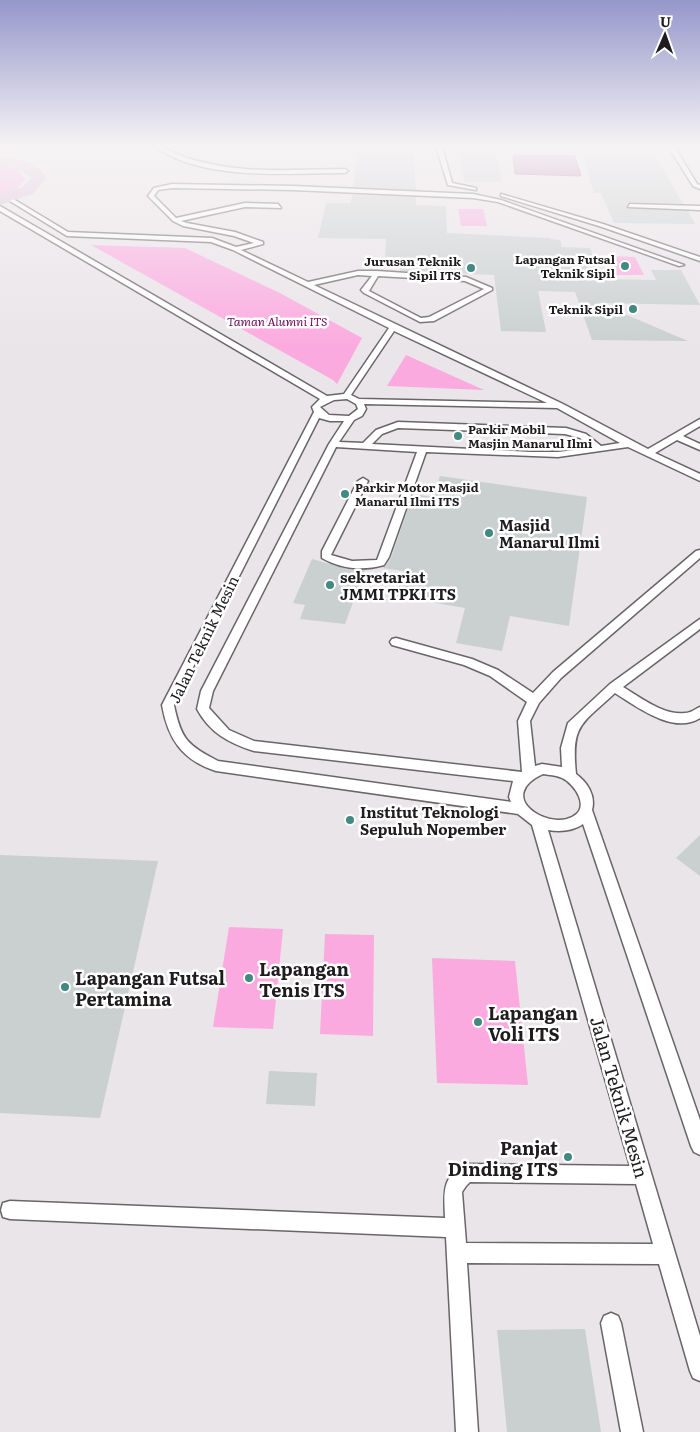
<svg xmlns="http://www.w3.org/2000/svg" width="700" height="1432" viewBox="0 0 700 1432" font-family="Literata,serif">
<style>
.green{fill:#fbaadf}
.water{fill:#ba6ba0;stroke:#8b5379}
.building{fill:#c9d0cf}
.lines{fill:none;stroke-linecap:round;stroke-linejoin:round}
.service-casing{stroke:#6a6568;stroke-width:3}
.primary-casing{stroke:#c4c4c4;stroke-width:2}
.service{fill:#fff;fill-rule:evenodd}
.primary{fill:#e2b9d4;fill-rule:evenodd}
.poi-dot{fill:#428983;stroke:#fff;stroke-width:2}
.labels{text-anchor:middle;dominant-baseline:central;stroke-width:5;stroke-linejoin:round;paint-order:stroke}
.far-poi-label{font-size:12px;font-weight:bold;fill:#1e1c1e;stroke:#fff;text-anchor:end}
.far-park-label{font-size:12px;font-style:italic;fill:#700e59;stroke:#fff}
.poi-label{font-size:15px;font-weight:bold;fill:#1e1c1e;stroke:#fff;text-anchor:start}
.street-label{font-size:15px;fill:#1e1c1e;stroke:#fff}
.near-poi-label{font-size:18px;font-weight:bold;fill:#1e1c1e;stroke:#fff;text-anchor:start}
.near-street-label{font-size:18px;fill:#1e1c1e;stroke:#fff}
</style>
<rect width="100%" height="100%" fill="#eae5e8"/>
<g class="green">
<path d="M 0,166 C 10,167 22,169 25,180 L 16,189 L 0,195 Z"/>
<path d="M 458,209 L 483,209 L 487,226 L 461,226 Z"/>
<path d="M 91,245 L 185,248 L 280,293 L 362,338 L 337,384 L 333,380 Z"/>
<path d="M 608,256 L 635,257 L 644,275 L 615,275 Z"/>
<path d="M 406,355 L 484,390 L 387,386 Z"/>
<path d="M 229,927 L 283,929 L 273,1029 L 213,1027 Z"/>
<path d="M 325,934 L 374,935 L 373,1036 L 320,1034 Z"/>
<path d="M 432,958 L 515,961 L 528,1085 L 437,1083 Z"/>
</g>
<path class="water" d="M 513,155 L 575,156 L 581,176 L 515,174 Z"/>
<g class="building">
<path d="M 359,146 L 413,146 L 416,190 L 353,187 Z"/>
<path d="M 458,146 L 495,146 L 502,182 L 464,182 Z"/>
<path d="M 623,154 L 655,155 L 683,204 L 630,202 L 627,208 L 688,211 L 695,224 L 614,223 L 601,193 L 594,193 L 583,157 L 624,157 Z"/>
<path d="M 352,195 L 416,197 L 416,205 L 446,206 L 447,233 L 550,238 L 550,239 L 560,240 L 562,247 L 590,248 L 601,279 L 656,280 L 651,270 L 681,270 L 700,305 L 599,303 L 688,341 L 592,340 L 575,292 L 538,291 L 546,332 L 501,331 L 494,275 L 400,271 L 400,257 L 385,257 L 386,239 L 318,238 L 326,203 L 351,203 Z"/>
<path d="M 440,476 L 587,497 L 569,626 L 510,616 L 502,651 L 456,643 L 465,608 L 395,596 L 404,571 L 382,568 L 386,566 L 391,558 L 413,494 L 433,497 Z"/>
<path d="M 312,559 L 344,568 L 365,570 L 345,624 L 300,619 L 305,605 L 293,603 Z"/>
<path d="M 700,835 L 700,876 L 676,858 Z"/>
<path d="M 0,855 L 158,861 L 100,1118 L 0,1113 Z"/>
<path d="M 269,1071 L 317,1073 L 315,1106 L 266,1104 Z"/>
<path d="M 585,1329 L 601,1432 L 507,1432 L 497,1330 Z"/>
</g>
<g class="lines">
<defs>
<g id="service">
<path d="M 154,146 C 164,146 171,152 179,155 C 193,161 207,163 221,166 C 261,173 304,169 345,169 L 348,171 L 345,173 C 288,173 203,182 154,146 Z"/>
<path d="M 436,146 L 442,146 L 452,183 L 476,188 L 476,190 L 448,185 Z"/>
<path d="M 668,146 L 674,146 L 697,184 L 700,185 L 700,189 L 693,186 Z"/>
<path d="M 172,184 L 293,186 L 473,194 L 501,200 L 684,265 L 679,266 L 498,202 L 473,198 L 293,190 L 172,188 L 158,190 L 154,196 L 176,218 L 245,203 L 278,204 L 281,208 L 245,207 L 181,221 L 187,223 L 235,232 L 263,242 L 263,244 L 241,250 L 308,282 L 358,271 L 377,271 L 466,277 L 492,288 L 492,290 L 434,321 L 420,322 L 364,293 L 361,290 L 372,276 L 358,275 L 314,285 L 563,404 L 648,449 L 700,419 L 700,426 L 683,436 L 700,444 L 700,450 L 677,440 L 655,453 L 700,474 L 700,481 L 628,447 L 558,457 L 426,452 L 389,557 L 384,565 C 363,571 341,569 322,558 L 322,551 L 358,481 L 363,478 L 368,481 L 331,555 L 352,561 L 377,560 L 417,452 L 336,447 L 213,691 L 209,708 L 229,730 L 254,741 L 522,772 L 518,721 L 527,702 L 490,676 L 464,665 L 392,645 L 390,642 L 392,639 L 396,638 L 472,659 L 498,670 L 533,693 L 553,672 L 696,551 L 700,550 L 700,558 L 561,678 L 539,703 L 530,721 L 535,766 L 542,764 L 562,767 L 561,748 L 568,723 L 610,684 L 700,619 L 700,629 L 623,687 C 640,697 664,716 685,713 C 691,713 695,709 700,707 L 700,718 C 674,735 637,707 615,693 C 581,725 571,724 576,774 C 587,782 596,795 592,810 L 700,1120 L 700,1155 L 694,1152 L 691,1146 L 583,824 C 573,831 560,832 548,830 L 700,1336 L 700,1381 L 693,1378 L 690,1371 L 659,1264 L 467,1263 L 478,1432 L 456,1432 L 446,1237 L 10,1219 L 3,1217 L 1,1210 L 3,1203 L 10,1201 L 445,1218 C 444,1193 441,1175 468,1164 L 630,1166 L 532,825 L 518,814 L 216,771 C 182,760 168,739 162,705 L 314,412 L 312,407 L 320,399 L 0,211 L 0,206 L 327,396 L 344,394 L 389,328 L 233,250 L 211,242 L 67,236 L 5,198 L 10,197 L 68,232 L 212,238 L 236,247 L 254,243 L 234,236 L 183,226 L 173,221 L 148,196 L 154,188 ZM 378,276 L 465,281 L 484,289 L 429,317 L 421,318 L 369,291 ZM 394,331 L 547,403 L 359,399 L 351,395 ZM 347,399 L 356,404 L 358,409 L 349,416 L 329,415 L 320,407 L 334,400 ZM 364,404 L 557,408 L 620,443 L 601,446 L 586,434 L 566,428 L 398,422 L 376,430 L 363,443 L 339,442 L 354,420 L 362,416 L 366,409 ZM 319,418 L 330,421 L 344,421 L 329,444 L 201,691 L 197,709 C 210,733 229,743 254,751 L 513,781 L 509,797 L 511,802 L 218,761 C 188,745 181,740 174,705 ZM 398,428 L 565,434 L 580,438 L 592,448 L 558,452 L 531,452 L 372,444 L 382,434 ZM 543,774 C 549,775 556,775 562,778 C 575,784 591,808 572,817 C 546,830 495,796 543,774 ZM 470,1182 L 636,1184 L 653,1244 L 466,1243 L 462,1192 L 466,1186 Z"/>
<path d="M 501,194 L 603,224 L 700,257 L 700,261 L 599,226 L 501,196 Z"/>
<path d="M 630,204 L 700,206 L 700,210 L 628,207 Z"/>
<path d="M 611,1313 L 618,1316 L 621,1323 L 643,1432 L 621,1432 L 601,1323 L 604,1316 Z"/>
</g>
<path id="primary" d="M 0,158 C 18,160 35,162 45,178 L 32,193 L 0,204 L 0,196 L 23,188 L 33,178 L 23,170 L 0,166 Z"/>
</defs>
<use href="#service" class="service-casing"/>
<use href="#primary" class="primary-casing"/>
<use href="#service" class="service"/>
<use href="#primary" class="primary"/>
</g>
<linearGradient id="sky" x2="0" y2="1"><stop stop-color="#9597cb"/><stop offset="0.42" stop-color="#f6f3f5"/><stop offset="1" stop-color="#f6f3f5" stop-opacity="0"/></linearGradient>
<rect width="700" height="347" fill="url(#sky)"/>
<g class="poi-dot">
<circle cx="625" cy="266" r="5"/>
<circle cx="471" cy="268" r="5"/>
<circle cx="633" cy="309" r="5"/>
<circle cx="458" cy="436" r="5"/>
<circle cx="345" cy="494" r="5"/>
<circle cx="489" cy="533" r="5"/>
<circle cx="330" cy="585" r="5"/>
<circle cx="350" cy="820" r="5"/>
<circle cx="249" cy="978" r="5"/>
<circle cx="65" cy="987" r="5"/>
<circle cx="478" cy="1022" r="5"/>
<circle cx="568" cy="1157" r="5"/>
</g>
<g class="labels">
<g class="far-poi-label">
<text x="615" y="259">Lapangan Futsal<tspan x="615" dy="14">Teknik Sipil</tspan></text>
<text x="461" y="261">Jurusan Teknik<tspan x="461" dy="14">Sipil ITS</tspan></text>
<text x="623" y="309">Teknik Sipil</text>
<text x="468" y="429" text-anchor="start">Parkir Mobil<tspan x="468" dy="14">Masjin Manarul Ilmi</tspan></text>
<text x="355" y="487" text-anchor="start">Parkir Motor Masjid<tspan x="355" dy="14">Manarul Ilmi ITS</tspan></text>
</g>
<g class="far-park-label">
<text x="277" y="321">Taman Alumni ITS</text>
</g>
<g class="poi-label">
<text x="499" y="524">Masjid<tspan x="499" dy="17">Manarul Ilmi</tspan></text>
<text x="340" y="576">sekretariat<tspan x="340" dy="17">JMMI TPKI ITS</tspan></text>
<text x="360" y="811">Institut Teknologi<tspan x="360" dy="17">Sepuluh Nopember</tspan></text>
</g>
<g class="street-label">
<text transform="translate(203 639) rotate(-64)">Jalan Teknik Mesin</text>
</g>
<g class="near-poi-label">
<text x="259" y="968">Lapangan<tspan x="259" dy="21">Tenis ITS</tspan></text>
<text x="75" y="977">Lapangan Futsal<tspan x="75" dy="21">Pertamina</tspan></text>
<text x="488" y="1012">Lapangan<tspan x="488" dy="21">Voli ITS</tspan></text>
<text x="558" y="1147" text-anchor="end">Panjat<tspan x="558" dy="21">Dinding ITS</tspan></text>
</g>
<g class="near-street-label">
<text transform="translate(620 1097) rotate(74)">Jalan Teknik Mesin</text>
</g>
</g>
<g transform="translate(665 35) rotate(2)" stroke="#ffffff" stroke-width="4" paint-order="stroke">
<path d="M0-4L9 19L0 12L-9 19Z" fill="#1e1c1e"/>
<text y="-8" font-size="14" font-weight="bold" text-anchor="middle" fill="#1e1c1e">U</text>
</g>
</svg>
